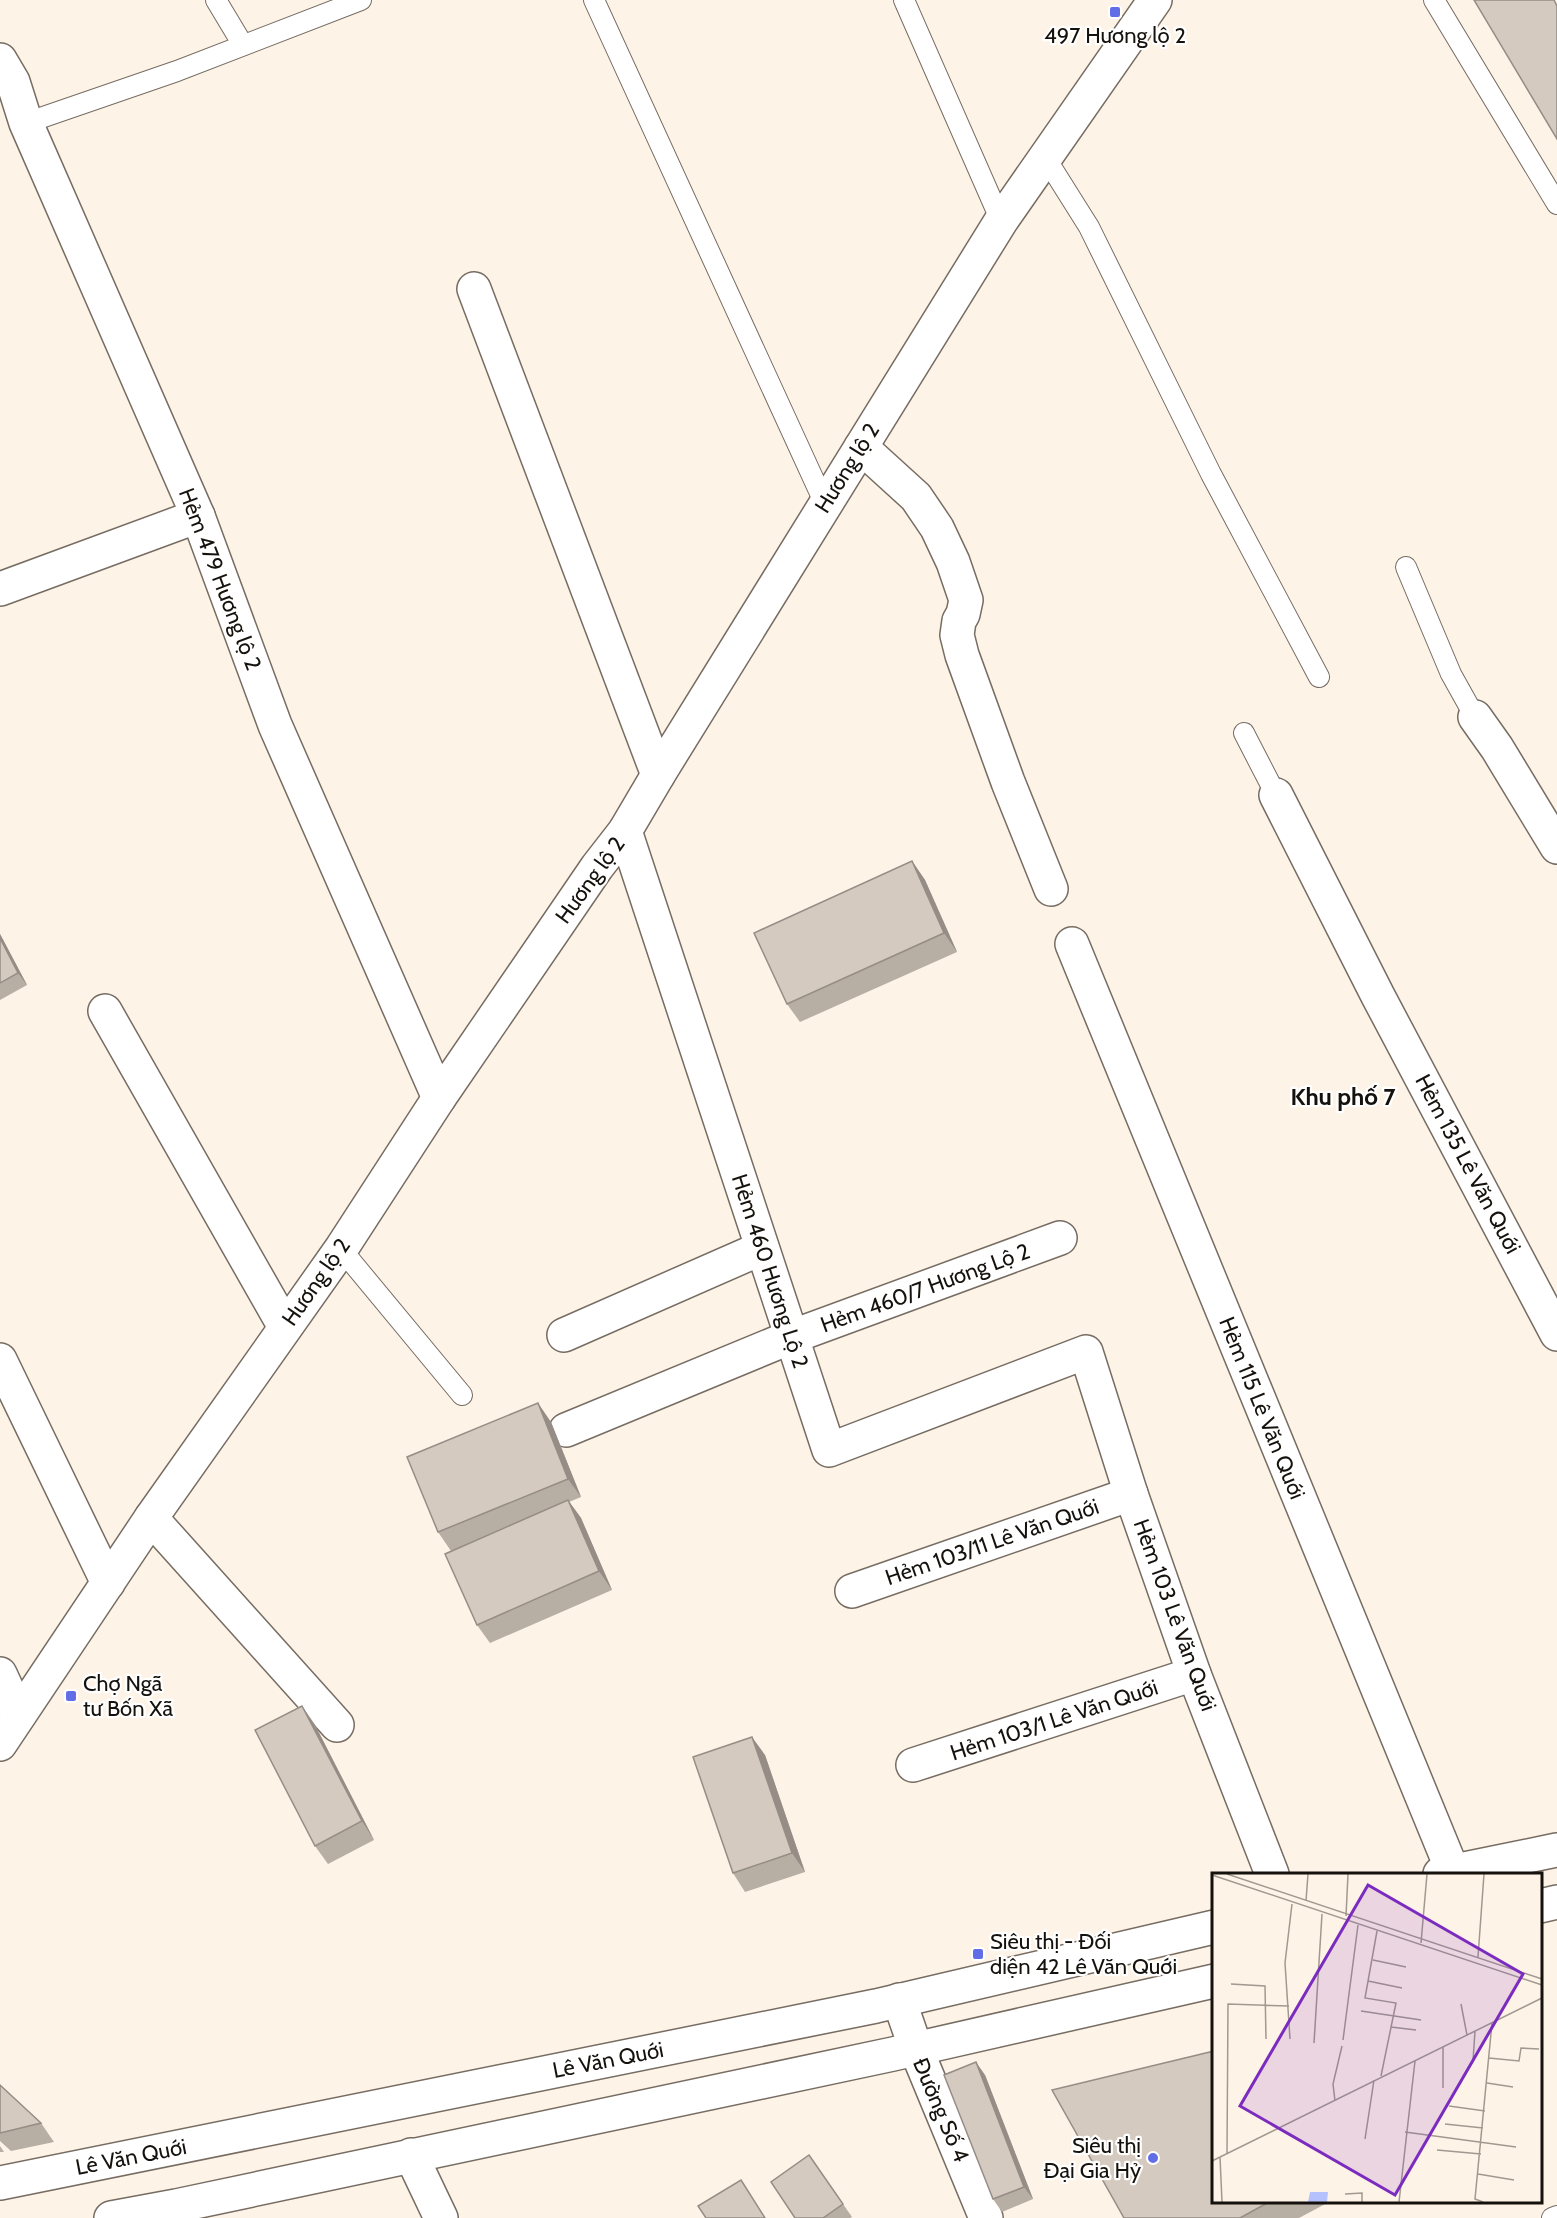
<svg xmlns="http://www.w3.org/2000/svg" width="1557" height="2218" viewBox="0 0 1557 2218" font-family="Cabin,sans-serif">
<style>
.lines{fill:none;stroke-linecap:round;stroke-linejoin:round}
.service-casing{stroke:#766c62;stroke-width:22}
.minor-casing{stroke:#766c62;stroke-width:36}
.secondary-casing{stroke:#766c62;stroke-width:36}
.service{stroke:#fff;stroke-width:20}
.minor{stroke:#fff;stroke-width:33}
.secondary{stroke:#fff;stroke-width:33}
.wall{fill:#b7aea4}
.shaded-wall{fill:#958d86}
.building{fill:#d5cabf;stroke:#958d86;stroke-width:1.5}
.poi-dot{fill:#626ee6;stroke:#fff;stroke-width:2}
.labels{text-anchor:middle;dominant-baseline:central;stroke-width:4.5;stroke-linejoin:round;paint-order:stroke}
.poi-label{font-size:22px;fill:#15110d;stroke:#fff;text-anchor:start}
.street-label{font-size:22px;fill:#15110d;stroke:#fff}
.neighbourhood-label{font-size:24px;font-weight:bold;fill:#15110d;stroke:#fff}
.inset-road{fill:none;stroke:#a19990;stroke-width:1.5}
.view{fill:#7b2cbf;fill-opacity:0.15;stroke:#7b2cbf;stroke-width:3}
.inset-edge{fill:none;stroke:#15110d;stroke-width:3}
</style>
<rect width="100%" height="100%" fill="#fef3e7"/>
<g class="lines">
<defs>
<g id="service">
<path d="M 216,0 L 243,45"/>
<path d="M 594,0 L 825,504"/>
<path d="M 904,0 L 1001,221"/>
<path d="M 1434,0 L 1557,204"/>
<path d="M 26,123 L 177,71 L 361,0"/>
<path d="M 1045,157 L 1089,227 L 1211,474 L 1319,677"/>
<path d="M 1406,567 L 1451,674 L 1475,717"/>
<path d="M 1244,733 L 1276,795"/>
<path d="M 341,1249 L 462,1395"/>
<path d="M 1552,2218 L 1557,2216"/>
</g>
<g id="minor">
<path d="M 0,60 L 13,82 L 26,123 L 198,516 L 275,725 L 439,1098"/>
<path d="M 474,289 L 658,775"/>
<path d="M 861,447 L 916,497 L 937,528 L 953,562 L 966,600 L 963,614 L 959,621 L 957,635 L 962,655 L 1008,782 L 1051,889"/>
<path d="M 0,589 L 198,516"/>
<path d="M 1475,717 L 1497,748 L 1557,847"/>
<path d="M 1276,795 L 1378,996 L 1557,1334"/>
<path d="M 625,831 L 829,1450 L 1086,1352 L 1131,1494 L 1194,1674 L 1272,1874"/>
<path d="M 1072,944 L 1453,1872"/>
<path d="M 105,1011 L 285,1327"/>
<path d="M 564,1335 L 762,1248"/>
<path d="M 0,1360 L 108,1583"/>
<path d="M 566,1430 L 791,1337 L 1060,1238"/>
<path d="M 151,1518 L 337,1725"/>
<path d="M 852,1591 L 1131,1494"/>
<path d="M 0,1674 L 19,1715"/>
<path d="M 913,1765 L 1194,1674"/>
<path d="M 899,2000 L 916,2049 L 986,2218"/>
<path d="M 411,2155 L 441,2218"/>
</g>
<g id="secondary">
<path d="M 0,1744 L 151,1518 L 341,1249 L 439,1098 L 597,867 L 625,831 L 658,775 L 1001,221 L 1155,0"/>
<path d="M 1440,1874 L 1557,1850"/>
<path d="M 1540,1906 L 1557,1902"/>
<path d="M 0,2183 L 876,2006 L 1214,1927"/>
<path d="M 111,2218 L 176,2206 L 893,2054 L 1214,1981"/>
</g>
</defs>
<use href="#service" class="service-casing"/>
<use href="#minor" class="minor-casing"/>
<use href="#secondary" class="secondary-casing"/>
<use href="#service" class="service"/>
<use href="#minor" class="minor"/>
<use href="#secondary" class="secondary"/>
</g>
<g class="wall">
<path d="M 912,861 L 925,880 L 957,952 L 800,1022 L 787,1004 Z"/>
<path d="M 0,934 L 27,985 L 0,1000 Z"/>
<path d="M 551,1422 L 581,1497 L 569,1502 L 581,1518 L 612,1590 L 490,1643 L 477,1625 L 482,1538 L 451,1551 L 438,1532 Z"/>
<path d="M 302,1706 L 315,1725 L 374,1840 L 328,1864 L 315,1846 Z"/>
<path d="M 765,1755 L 805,1872 L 745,1892 L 733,1873 Z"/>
<path d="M 985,2075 L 1033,2199 L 1002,2212 L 993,2199 Z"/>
<path d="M 0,2085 L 41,2123 L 54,2142 L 11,2151 L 0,2141 Z"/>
<path d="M 0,2146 L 4,2152 L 0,2152 Z"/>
<path d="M 809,2155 L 852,2217 L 850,2218 L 795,2218 Z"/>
<path d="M 1214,2202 L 1329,2202 L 1299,2218 L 1124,2218 Z"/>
</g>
<g class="shaded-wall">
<path d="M 912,861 L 925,880 L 957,952 L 944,933 Z"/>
<path d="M 0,934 L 27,985 L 18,973 L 0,938 Z"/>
<path d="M 538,1403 L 551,1422 L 581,1497 L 568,1479 Z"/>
<path d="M 568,1500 L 581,1518 L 612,1590 L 599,1571 Z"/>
<path d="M 302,1706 L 315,1725 L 374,1840 L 362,1821 Z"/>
<path d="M 752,1737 L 765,1755 L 805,1872 L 792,1853 Z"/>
<path d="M 976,2062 L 985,2075 L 1033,2199 L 1024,2187 Z"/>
</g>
<g class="building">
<path d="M 1474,0 L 1554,0 L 1557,6 L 1557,139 Z"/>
<path d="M 912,861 L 944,933 L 787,1004 L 754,933 Z"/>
<path d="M 0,938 L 18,973 L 0,983 Z"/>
<path d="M 538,1403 L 568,1479 L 438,1532 L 407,1457 Z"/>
<path d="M 568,1500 L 599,1571 L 477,1625 L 445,1554 Z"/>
<path d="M 302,1706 L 362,1821 L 315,1846 L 255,1730 Z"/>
<path d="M 752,1737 L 792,1853 L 733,1873 L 693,1757 Z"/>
<path d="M 1214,2051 L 1214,2202 L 1269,2202 L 1240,2218 L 1124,2218 L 1052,2090 Z"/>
<path d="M 976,2062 L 1024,2187 L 993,2199 L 944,2075 Z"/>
<path d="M 0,2085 L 41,2123 L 0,2133 Z"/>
<path d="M 809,2155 L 843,2204 L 823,2218 L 795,2218 L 771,2182 Z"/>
<path d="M 741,2180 L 765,2218 L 706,2218 L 698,2206 Z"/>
</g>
<g class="poi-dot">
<rect x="1109" y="6" width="12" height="12" rx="3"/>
<rect x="65" y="1690" width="12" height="12" rx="3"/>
<rect x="972" y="1948" width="12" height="12" rx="3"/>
<circle cx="1153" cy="2158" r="6"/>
</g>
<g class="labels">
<g class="poi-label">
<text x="1115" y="35" text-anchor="middle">497 Hương lộ 2</text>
<text x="83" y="1683">Chợ Ngã<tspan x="83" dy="25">tư Bốn Xã</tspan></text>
<text x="990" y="1941">Siêu thị - Đối<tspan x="990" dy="25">diện 42 Lê Văn Quới</tspan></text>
<text x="1141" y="2145" text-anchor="end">Siêu thị<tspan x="1141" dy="25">Đại Gia Hỷ</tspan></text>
</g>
<g class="street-label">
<text transform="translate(847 468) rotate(-58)">Hương lộ 2</text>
<text transform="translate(220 579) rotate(69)">Hẻm 479 Hương lộ 2</text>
<text transform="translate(590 880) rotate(-54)">Hương lộ 2</text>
<text transform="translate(1468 1164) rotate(62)">Hẻm 135 Lê Văn Quới</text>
<text transform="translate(770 1271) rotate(72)">Hẻm 460 Hương Lộ 2</text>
<text transform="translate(316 1282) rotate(-55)">Hương lộ 2</text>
<text transform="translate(925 1288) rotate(-20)">Hẻm 460/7 Hương Lộ 2</text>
<text transform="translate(1262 1408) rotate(68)">Hẻm 115 Lê Văn Quới</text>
<text transform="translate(992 1542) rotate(-19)">Hẻm 103/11 Lê Văn Quới</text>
<text transform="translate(1175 1615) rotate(70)">Hẻm 103 Lê Văn Quới</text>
<text transform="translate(1054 1720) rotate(-18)">Hẻm 103/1 Lê Văn Quới</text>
<text transform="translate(608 2060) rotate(-11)">Lê Văn Quới</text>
<text transform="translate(941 2110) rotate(67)">Đường Số 4</text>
<text transform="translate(131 2157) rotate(-11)">Lê Văn Quới</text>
</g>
<g class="neighbourhood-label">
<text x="1343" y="1096">Khu phố 7</text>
</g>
</g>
<g transform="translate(1212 1873)">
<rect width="330" height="330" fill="#fef3e7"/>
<path d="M 98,319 L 116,319 L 115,329 L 96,329 Z" fill="#b5c1fc"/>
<path class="inset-road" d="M 15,1 L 330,106M 0,2 L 330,112M 94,28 L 96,1M 134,43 L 136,1M 165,58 L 153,125 L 184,130 L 169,203M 209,70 L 215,1M 266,84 L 272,1M 161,87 L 194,94M 156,108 L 190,115M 19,111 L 53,113 L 54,166M 249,131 L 255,162M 149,138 L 209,147M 179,154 L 204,157M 78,166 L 73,90 L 80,31M 131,167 L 146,52M 102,170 L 110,41M 277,185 L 307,188 L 309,175 L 327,176M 275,210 L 301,214M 246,213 L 261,188 L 263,158M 231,215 L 231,174M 123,228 L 121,211 L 130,173M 237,233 L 273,238M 233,251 L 271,255M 193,259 L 304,274M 153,266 L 162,207M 225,277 L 269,281M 15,281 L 16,131 L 77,133M 8,284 L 10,329M 0,288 L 330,125M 266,301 L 302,307M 133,321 L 150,320 L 150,329M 187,329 L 203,188M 271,329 L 263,326 L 280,150"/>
<path class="view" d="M 156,12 L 311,101 L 183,322 L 28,233 Z"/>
<rect width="330" height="330" class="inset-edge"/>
</g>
</svg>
